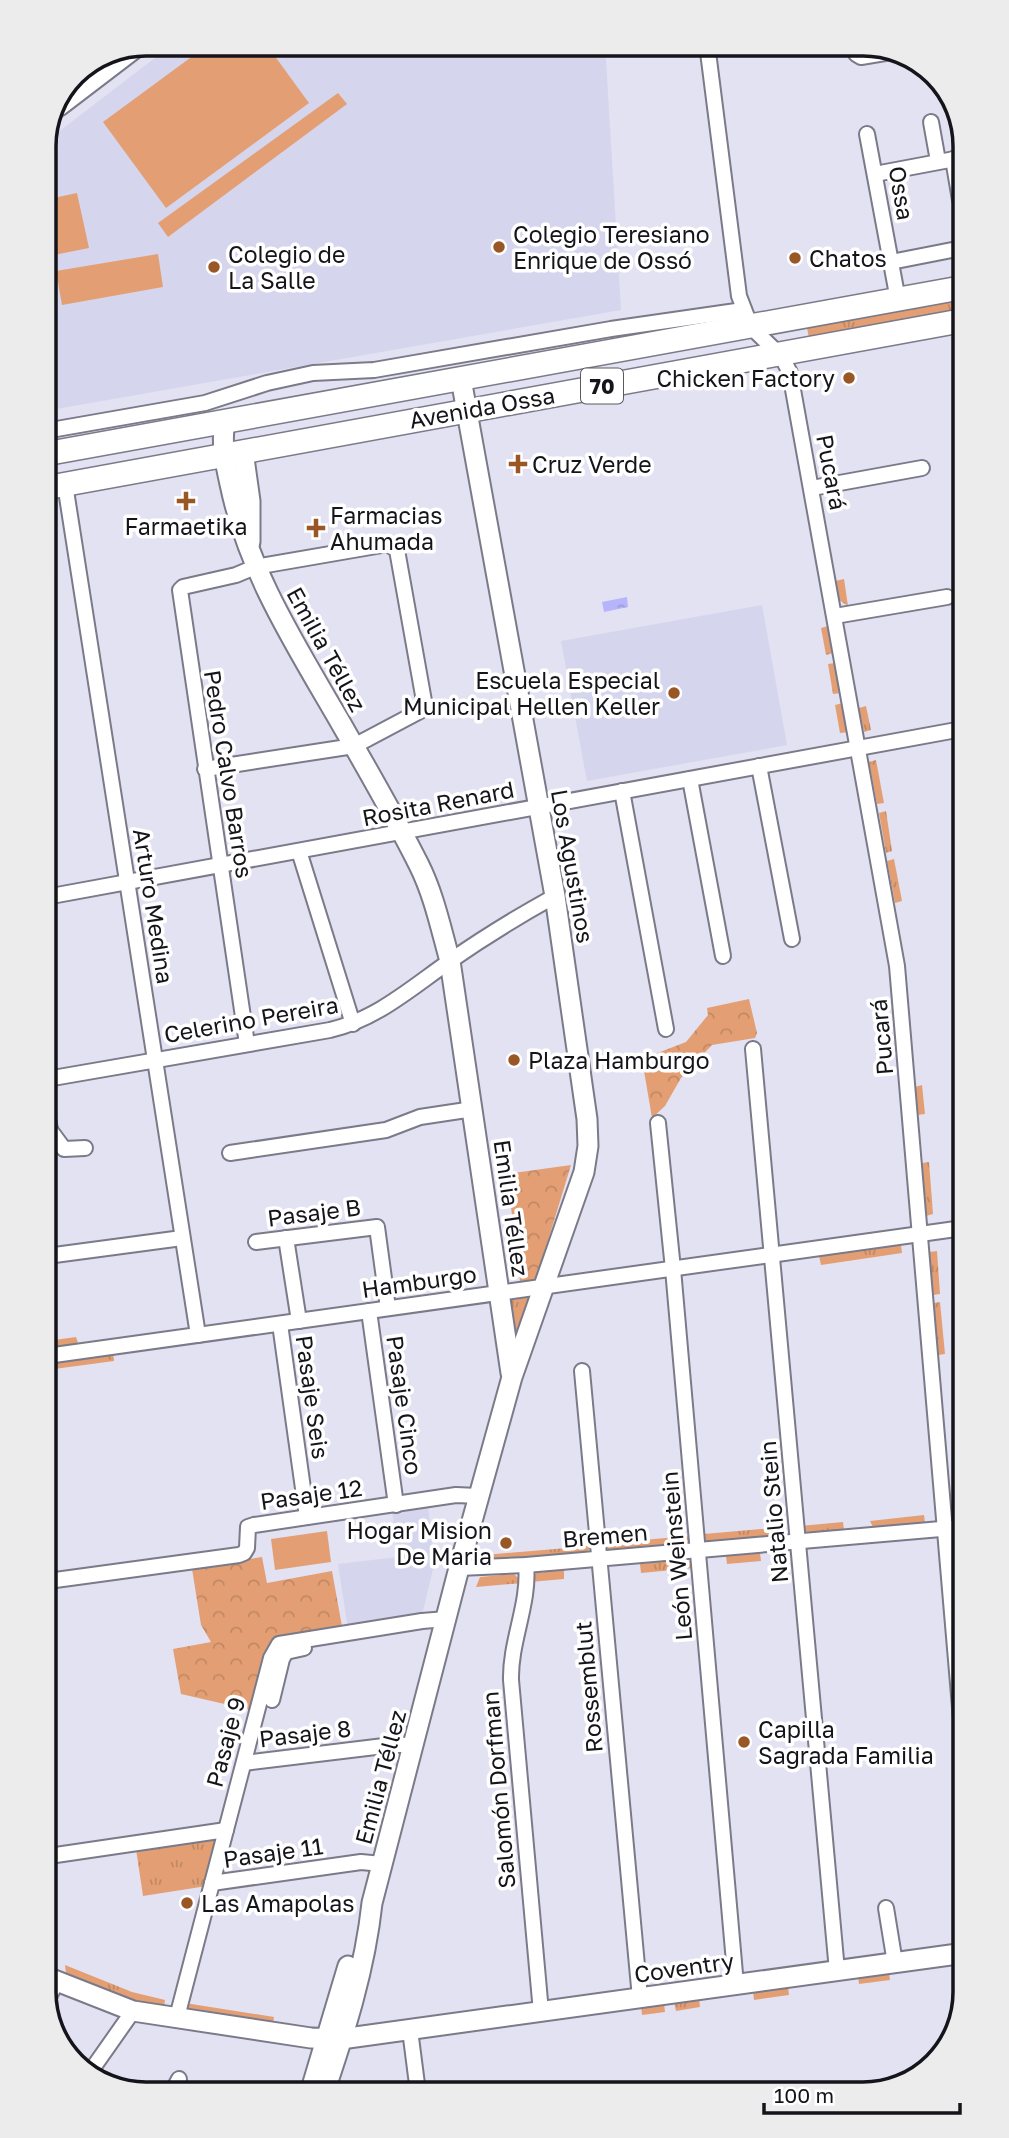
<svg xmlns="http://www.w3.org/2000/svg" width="1009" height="2138" viewBox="0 0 1009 2138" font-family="'Golos Text',sans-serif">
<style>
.built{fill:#d5d5ed}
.grass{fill:url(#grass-tufts)}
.forest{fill:url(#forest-crowns)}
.pitch{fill:#e39f73}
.water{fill:url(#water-ripples)}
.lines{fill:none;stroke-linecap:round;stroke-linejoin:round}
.street-casing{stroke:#7a7a89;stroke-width:18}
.secondary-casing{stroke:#7a7a89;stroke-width:23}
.primary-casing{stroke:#7a7a89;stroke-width:26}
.street{stroke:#fff;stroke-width:14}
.secondary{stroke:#fff;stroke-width:19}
.primary{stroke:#fff;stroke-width:23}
.poi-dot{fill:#9a5726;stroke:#fff;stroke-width:2.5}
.labels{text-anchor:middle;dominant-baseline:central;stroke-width:7;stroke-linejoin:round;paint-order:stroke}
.shield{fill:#fff;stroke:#5a5a5f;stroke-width:2}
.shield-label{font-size:21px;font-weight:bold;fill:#14141a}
.street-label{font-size:23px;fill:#14141a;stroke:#fff}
.poi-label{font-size:23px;fill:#14141a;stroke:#fff;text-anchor:start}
.rim{fill:none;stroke:#14141a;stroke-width:3.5}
</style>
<defs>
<pattern id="grass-tufts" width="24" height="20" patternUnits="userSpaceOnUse" patternTransform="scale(1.75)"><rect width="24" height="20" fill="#e39f73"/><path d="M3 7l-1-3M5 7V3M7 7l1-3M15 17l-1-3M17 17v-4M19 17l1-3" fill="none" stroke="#c28863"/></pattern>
<pattern id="forest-crowns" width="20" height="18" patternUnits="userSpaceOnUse" patternTransform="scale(1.75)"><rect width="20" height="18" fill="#e39f73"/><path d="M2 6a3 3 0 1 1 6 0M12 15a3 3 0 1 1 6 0" fill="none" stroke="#c28863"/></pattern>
<pattern id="water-ripples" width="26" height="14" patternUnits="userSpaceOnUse" patternTransform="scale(1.75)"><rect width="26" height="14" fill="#b6b4fa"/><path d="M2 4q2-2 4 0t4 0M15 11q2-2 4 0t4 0" fill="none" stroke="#9c9ad6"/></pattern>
</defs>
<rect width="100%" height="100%" fill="#e2e2f3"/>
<g class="built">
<path d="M 173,44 L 605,44 L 621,310 L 45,411 L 44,143 Z"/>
<path d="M 762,605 L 787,745 L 587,781 L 561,641 Z"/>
<path d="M 428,1506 L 434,1565 L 421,1619 L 348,1629 L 338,1564 L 398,1557 L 392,1510 Z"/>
</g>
<g class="grass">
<path d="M 960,300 L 960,310 L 809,338 L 807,328 Z"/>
<path d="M 844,579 L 848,606 L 839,600 L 835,581 Z"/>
<path d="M 828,626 L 833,653 L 826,655 L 821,628 Z"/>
<path d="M 835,663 L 841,693 L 833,694 L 828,664 Z"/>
<path d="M 843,703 L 849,732 L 840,733 L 835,705 Z"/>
<path d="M 866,706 L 871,730 L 864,732 L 859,708 Z"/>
<path d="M 876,760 L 884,803 L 877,804 L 869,762 Z"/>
<path d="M 886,811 L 892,851 L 886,853 L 879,813 Z"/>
<path d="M 894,859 L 902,901 L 895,903 L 887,861 Z"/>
<path d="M 922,1085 L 925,1114 L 917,1115 L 915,1087 Z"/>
<path d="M 929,1162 L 933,1214 L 926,1216 L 922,1163 Z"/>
<path d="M 901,1245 L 902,1253 L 821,1265 L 819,1256 Z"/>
<path d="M 937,1251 L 940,1294 L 933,1295 L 929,1252 Z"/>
<path d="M 530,1297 L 518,1343 L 511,1300 Z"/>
<path d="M 940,1302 L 945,1354 L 938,1355 L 934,1303 Z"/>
<path d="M 76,1337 L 78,1343 L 47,1348 L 47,1341 Z"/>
<path d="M 113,1355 L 114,1361 L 47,1370 L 47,1363 Z"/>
<path d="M 924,1515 L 925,1523 L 873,1527 L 870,1521 Z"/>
<path d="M 843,1522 L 844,1530 L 804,1532 L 800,1526 Z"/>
<path d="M 785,1527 L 786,1535 L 784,1536 L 705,1542 L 704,1534 Z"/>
<path d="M 690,1536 L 689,1541 L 684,1544 L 608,1551 L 606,1543 Z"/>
<path d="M 590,1546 L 590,1549 L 585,1553 L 490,1561 L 483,1557 L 484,1555 Z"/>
<path d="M 954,1547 L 961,1547 L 964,1616 L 959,1617 Z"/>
<path d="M 760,1553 L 761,1561 L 727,1564 L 726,1556 Z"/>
<path d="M 686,1559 L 693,1564 L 694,1568 L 641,1573 L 640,1564 Z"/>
<path d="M 564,1570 L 564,1579 L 530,1582 L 536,1573 Z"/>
<path d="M 514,1574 L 523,1583 L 476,1587 L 480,1577 Z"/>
<path d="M 220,1837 L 207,1886 L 143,1896 L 136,1849 Z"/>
<path d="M 65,1965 L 132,1992 L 165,2000 L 164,2007 C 129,2002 99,1987 66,1973 Z"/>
<path d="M 889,1972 L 890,1980 L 859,1984 L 858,1976 Z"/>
<path d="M 788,1986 L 789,1995 L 754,2000 L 753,1991 Z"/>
<path d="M 699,1998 L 700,2007 L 676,2011 L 674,2002 Z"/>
<path d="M 185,2003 L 274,2017 L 273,2023 L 184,2011 Z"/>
<path d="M 664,2003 L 665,2012 L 642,2015 L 641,2006 Z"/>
</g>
<g class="forest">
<path d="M 749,999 L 757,1033 L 755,1038 L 712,1045 L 681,1078 L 665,1106 L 652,1118 L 642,1059 L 686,1042 L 708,1015 L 707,1008 Z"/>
<path d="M 571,1165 L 536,1280 L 520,1281 L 507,1174 Z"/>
<path d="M 262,1557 L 267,1583 L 332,1571 L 343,1632 L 270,1645 L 255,1711 L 181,1694 L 173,1649 L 211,1642 L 201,1625 L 192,1569 Z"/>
</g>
<g class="pitch">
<path d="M 209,44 L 266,44 L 309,103 L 166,208 L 103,122 Z"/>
<path d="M 338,93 L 347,104 L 168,237 L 158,223 Z"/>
<path d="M 77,193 L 89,248 L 44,257 L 44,200 Z"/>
<path d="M 158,254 L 163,287 L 62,305 L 56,271 Z"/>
<path d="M 327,1531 L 331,1562 L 275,1570 L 271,1539 Z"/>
</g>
<path class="water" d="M 627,597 L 628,607 L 604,612 L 602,602 Z"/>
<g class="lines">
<defs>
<g id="street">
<path d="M 707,44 L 739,296 L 751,327 L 782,357 L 790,373 L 897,966 L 965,1766"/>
<path d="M 854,44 L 856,54 L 861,57 L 891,52"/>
<path d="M 931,122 L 938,161"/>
<path d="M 867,134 L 898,300"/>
<path d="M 953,159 L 960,200"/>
<path d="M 875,174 L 960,158"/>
<path d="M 891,262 L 952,250"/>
<path d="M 45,431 L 205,403 L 267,383 L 313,373 L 374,370 L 611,329 L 743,310"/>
<path d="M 65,484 L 198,1335"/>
<path d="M 812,488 L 922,468"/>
<path d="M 835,616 L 947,597"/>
<path d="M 759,766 L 792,939"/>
<path d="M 205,769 L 354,746 L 420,711 L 424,701 L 397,550 L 388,544 L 255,567 L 236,575 L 183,587 L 180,590 L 247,1044"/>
<path d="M 690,779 L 723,956"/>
<path d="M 622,791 L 666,1029"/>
<path d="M 299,851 L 353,1024"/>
<path d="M 46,897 L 962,729"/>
<path d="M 753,1049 L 837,1971"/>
<path d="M 47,1079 L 330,1030 C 377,1019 411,988 450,961 C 483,938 519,916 555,896"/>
<path d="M 47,1113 L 50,1130 L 47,1130"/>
<path d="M 658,1123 L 673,1269 L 736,1985"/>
<path d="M 50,1130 L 64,1149 L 85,1148"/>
<path d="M 230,1153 L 386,1130 L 420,1117 L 473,1109"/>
<path d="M 286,1238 L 299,1321"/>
<path d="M 256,1242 L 377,1227 L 388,1308"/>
<path d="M 47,1256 L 182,1238"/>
<path d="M 369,1311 L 396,1505"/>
<path d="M 280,1324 L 307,1517"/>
<path d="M 47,1356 L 963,1228"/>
<path d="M 582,1371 L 640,1998"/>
<path d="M 526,1565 C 530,1603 510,1641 511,1680 L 541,2012"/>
<path d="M 459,1568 L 526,1565 L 964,1527"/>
<path d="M 48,1581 L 239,1555 L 244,1553 L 247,1548 L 248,1527 L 254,1525 L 456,1495 L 478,1496"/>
<path d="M 272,1700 L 282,1659 L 286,1652 L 304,1648"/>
<path d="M 244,1763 L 392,1745 L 413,1745"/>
<path d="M 49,1856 L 226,1830"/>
<path d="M 212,1883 L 361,1862 L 382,1864"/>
<path d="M 886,1908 L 895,1963"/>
<path d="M 49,1997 L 57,1981"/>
<path d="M 177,2017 L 271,1658 L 279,1644 L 422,1621 L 446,1619"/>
<path d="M 410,2030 L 418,2092"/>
<path d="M 88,2075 L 133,2011"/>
<path d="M 231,2093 L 232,2091"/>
<path d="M 171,2094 L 179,2079"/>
</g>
<g id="secondary">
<path d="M 59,106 L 135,48"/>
<path d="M 225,421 C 221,442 225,462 230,484 C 248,571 295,644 339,720 C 366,767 394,815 419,865 C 434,895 441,929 450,961 L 511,1373"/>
<path d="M 243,451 L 250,501 L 250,542"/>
<path d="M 49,1978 L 133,2011 L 311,2038 L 341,2039 L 965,1953"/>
<path d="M 310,2093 L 348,1966"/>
<path d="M 324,2093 C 345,2031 365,1969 372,1903 L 459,1568 L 512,1377 L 584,1172 L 588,1146 L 587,1119 L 555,896 L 461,379"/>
</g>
<g id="primary">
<path d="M 45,454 L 960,288"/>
<path d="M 45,488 L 960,321"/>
</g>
</defs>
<use href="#street" class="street-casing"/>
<use href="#secondary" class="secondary-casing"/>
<use href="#primary" class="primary-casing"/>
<use href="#street" class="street"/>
<use href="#secondary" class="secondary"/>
<use href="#primary" class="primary"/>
</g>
<g class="poi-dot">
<circle cx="499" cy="247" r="7"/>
<circle cx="795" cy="258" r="7"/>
<circle cx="214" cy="267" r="7"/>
<circle cx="849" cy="378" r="7"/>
<path d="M514.5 453.5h7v7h7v7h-7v7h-7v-7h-7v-7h7z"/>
<path d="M182.5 490.5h7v7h7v7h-7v7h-7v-7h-7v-7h7z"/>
<path d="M312.5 517.5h7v7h7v7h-7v7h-7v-7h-7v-7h7z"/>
<circle cx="674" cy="693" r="7"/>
<circle cx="514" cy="1060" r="7"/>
<circle cx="506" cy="1543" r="7"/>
<circle cx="744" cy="1742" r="7"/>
<circle cx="187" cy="1903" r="7"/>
</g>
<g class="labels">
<rect class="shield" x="581" y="368.5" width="42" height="35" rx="5"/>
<g class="shield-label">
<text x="602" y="386">70</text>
</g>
<g class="street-label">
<text transform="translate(902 193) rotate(80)">Ossa</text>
<text transform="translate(482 407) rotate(-10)">Avenida Ossa</text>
<text transform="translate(832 472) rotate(79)">Pucará</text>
<text transform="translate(327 649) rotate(61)">Emilia Téllez</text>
<text transform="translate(229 774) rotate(81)">Pedro Calvo Barros</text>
<text transform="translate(438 803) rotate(-11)">Rosita Renard</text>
<text transform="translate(573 866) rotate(80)">Los Agustinos</text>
<text transform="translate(154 906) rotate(81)">Arturo Medina</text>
<text transform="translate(251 1019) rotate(-10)">Celerino Pereira</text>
<text transform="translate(881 1037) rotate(-95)">Pucará</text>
<text transform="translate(512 1208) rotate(82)">Emilia Téllez</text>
<text transform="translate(314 1212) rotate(-7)">Pasaje B</text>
<text transform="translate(419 1281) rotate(-8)">Hamburgo</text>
<text transform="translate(313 1397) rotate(82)">Pasaje Seis</text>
<text transform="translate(405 1405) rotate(82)">Pasaje Cinco</text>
<text transform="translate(311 1494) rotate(-8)">Pasaje 12</text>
<text transform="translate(773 1512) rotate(-95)">Natalio Stein</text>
<text transform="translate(605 1535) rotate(-5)">Bremen</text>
<text transform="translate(676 1556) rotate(-95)">León Weinstein</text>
<text transform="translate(588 1687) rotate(-95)">Rossemblut</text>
<text transform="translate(305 1733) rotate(-7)">Pasaje 8</text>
<text transform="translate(225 1742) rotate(-75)">Pasaje 9</text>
<text transform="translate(380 1777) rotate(-75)">Emilia Téllez</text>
<text transform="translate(498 1790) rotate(-95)">Salomón Dorfman</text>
<text transform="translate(273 1852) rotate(-8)">Pasaje 11</text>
<text transform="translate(684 1967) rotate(-8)">Coventry</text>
</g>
<g class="poi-label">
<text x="513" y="234">Colegio Teresiano<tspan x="513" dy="26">Enrique de Ossó</tspan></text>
<text x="228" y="254">Colegio de<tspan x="228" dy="26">La Salle</tspan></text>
<text x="809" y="258">Chatos</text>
<text x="835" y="378" text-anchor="end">Chicken Factory</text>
<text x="532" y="464">Cruz Verde</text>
<text x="330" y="515">Farmacias<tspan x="330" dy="26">Ahumada</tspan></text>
<text x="186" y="526" text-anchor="middle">Farmaetika</text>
<text x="660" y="680" text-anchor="end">Escuela Especial<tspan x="660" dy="26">Municipal Hellen Keller</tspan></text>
<text x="528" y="1060">Plaza Hamburgo</text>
<text x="492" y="1530" text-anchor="end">Hogar Mision<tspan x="492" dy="26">De Maria</tspan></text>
<text x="758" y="1729">Capilla<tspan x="758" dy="26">Sagrada Familia</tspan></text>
<text x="201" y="1903">Las Amapolas</text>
</g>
</g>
<path d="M0 0H1009V2138H0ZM146 56H863A90 90 0 0 1 953 146V1992A90 90 0 0 1 863 2082H146A90 90 0 0 1 56 1992V146A90 90 0 0 1 146 56Z" fill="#ececed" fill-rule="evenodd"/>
<path class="rim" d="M146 56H863A90 90 0 0 1 953 146V1992A90 90 0 0 1 863 2082H146A90 90 0 0 1 56 1992V146A90 90 0 0 1 146 56Z"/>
<path d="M764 2103v10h196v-10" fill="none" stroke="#14141a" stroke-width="3.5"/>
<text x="774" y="2103" font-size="21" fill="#14141a" stroke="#ffffff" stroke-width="5" paint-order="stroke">100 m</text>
</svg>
